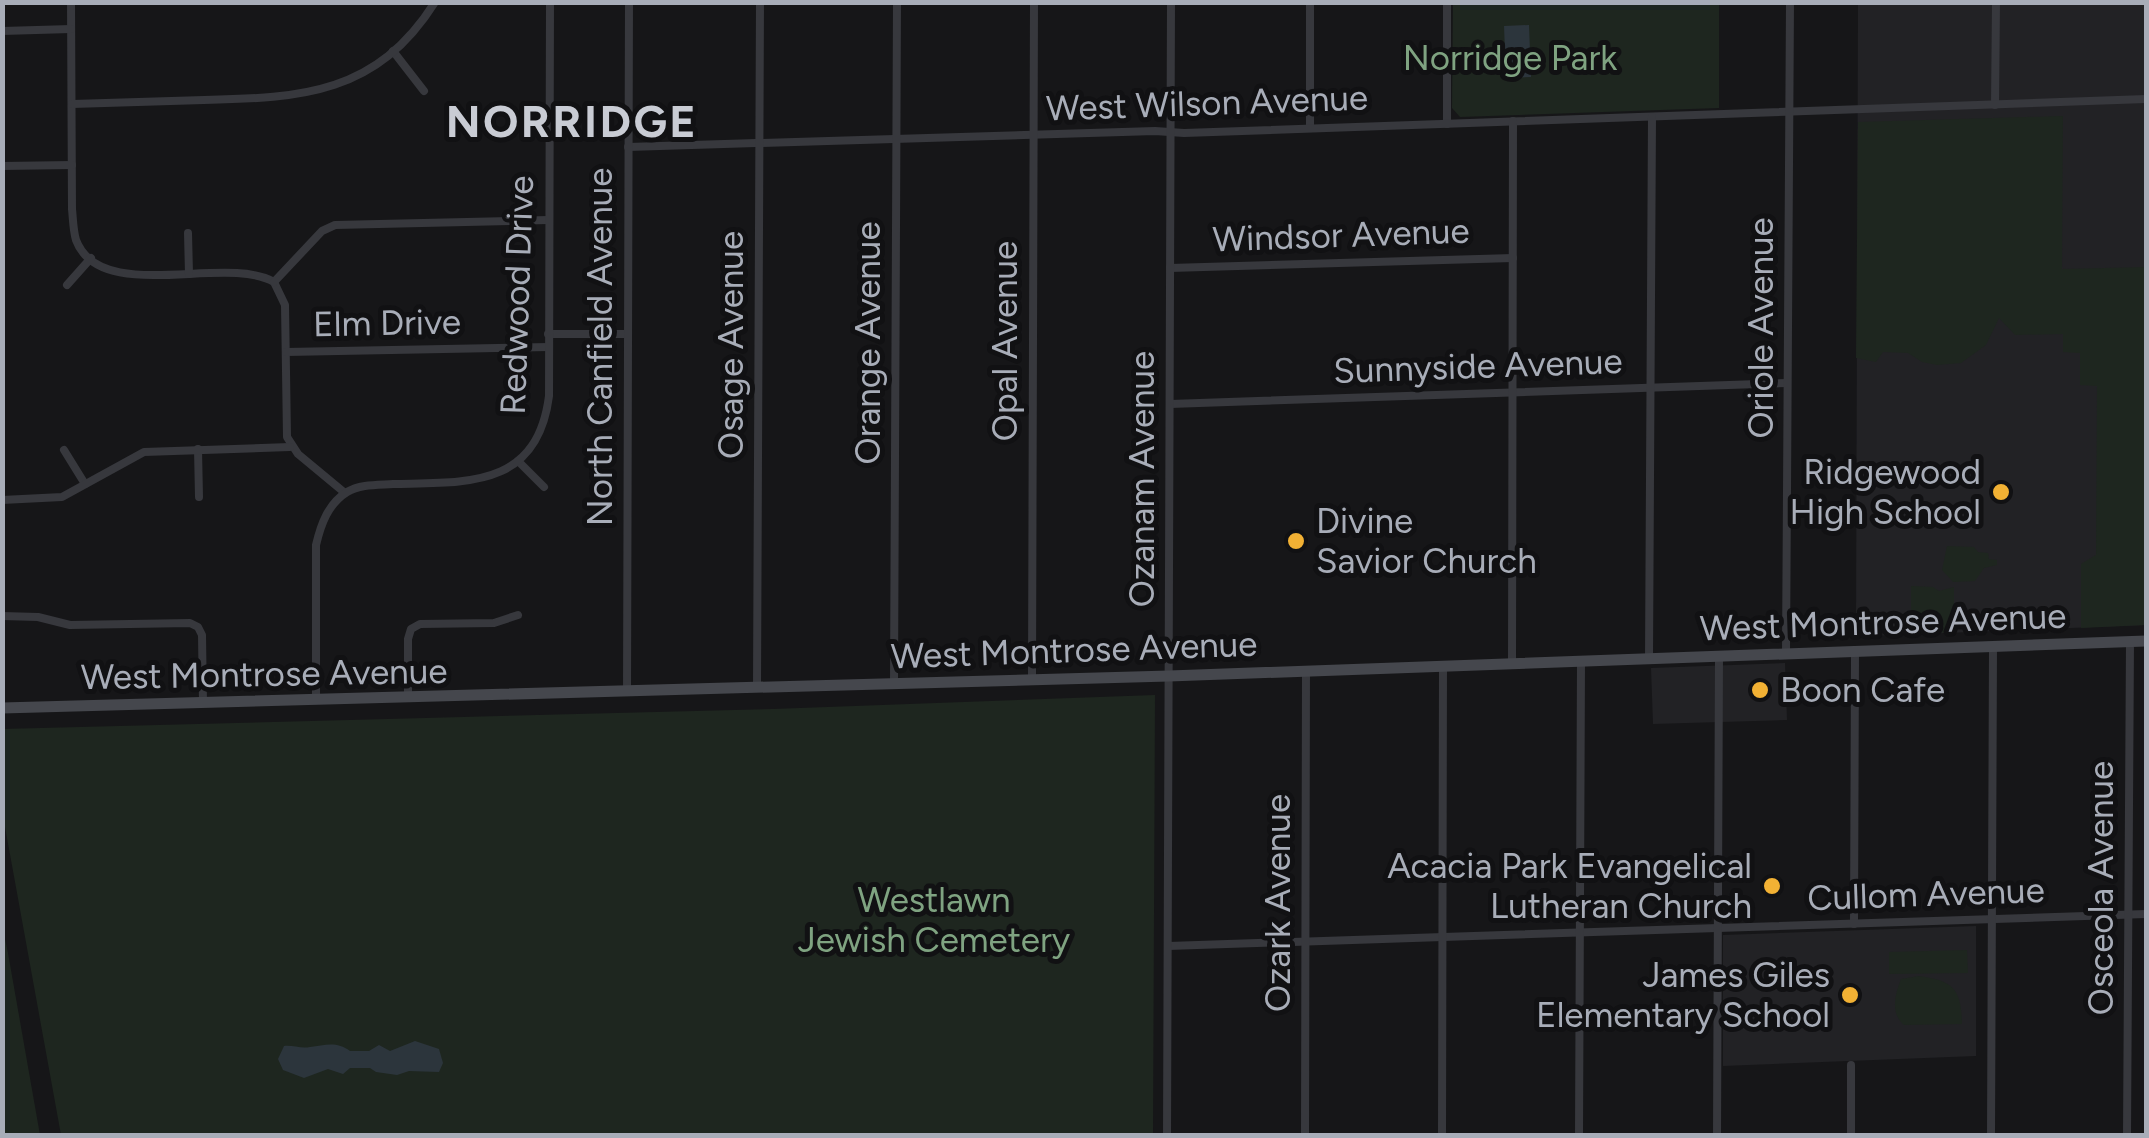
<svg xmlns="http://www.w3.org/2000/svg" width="2149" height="1138" viewBox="0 0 2149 1138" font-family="Figtree,sans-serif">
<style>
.built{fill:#222225}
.green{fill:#1e261f}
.water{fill:#2c353c}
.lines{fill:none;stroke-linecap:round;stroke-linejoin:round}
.street{stroke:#37383d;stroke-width:8}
.secondary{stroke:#45474d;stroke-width:11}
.poi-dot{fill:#f2b134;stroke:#111113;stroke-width:4}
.labels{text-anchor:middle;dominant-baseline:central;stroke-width:10;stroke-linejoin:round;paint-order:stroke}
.park-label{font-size:35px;fill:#7fa381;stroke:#111113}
.street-label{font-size:35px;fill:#a8adb8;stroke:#111113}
.poi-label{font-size:35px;fill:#a8adb8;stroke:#111113;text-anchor:end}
.district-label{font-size:45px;font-weight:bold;letter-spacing:2.5px;fill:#c9ccd4;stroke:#111113}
</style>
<rect width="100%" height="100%" fill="#161618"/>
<g class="built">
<path d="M 1858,3 L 2146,3 L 2146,625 L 1868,636 L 1856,632 Z"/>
<path d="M 1785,663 L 1787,720 L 1653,724 L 1651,668 Z"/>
<path d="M 1976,926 L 1976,1056 L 1723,1066 L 1723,935 Z"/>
</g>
<g class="green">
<path d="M 1453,3 L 1719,3 L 1719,108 L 1460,117 L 1452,108 Z"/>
<path d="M 2063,116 L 2062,269 L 2146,267 L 2146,625 L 2081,628 L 2081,564 L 2096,555 L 2097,386 L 2080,385 L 2080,353 L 2063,352 L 2063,334 L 2015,335 L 1999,318 L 1986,345 L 1961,363 L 1937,365 L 1922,362 L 1908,353 L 1883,352 L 1876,362 L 1856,358 L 1858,122 Z"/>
<path d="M 1947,546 L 1974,547 L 1978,552 L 1988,553 L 1989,559 L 1997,560 L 1997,565 L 1984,568 L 1975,581 L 1953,582 L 1942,570 Z"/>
<path d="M 1911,586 L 1933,587 L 1939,591 L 1954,587 L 1954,632 L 1911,634 Z"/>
<path d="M 1155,695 L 1153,1135 L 61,1135 L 3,816 L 2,729 L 773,709 Z"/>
<path d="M 2,925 L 8,953 L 40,1135 L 3,1135 Z"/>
<path d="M 1967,950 L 1968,973 L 1889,974 L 1889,952 Z"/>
<path d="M 1919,976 C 1954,981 1961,989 1962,1024 L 1904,1025 C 1890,1013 1895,995 1901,979 Z"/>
</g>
<g class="water">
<path d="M 1529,25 L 1531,77 L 1506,78 L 1504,26 Z"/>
<path d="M 415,1041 L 439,1049 L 443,1063 L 439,1072 L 409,1071 L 397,1075 L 376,1072 L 370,1068 L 350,1068 L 343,1074 L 328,1069 L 304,1078 L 283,1070 L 278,1059 L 284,1046 C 293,1045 301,1049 310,1047 C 325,1045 337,1041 350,1051 L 369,1051 L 379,1045 L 390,1051 Z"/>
</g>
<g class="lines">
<g class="street">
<path d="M 71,2 L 72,209 C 73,218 73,230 76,240 C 100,305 226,254 274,282 L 285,305 L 287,437 L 298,454 L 345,493"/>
<path d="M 1310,2 L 1310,128"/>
<path d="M 2,31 L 71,29"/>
<path d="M 393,51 L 424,91"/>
<path d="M 72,104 C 116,103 160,101 204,100 C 302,98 377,94 435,2"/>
<path d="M 1995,105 L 1996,2"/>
<path d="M 1447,124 L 1447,2"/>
<path d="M 628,147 L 1155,131 L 1184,133 L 2146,99"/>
<path d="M 2,166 L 72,165"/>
<path d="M 188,233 L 189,274"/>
<path d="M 1170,268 L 1513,258"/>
<path d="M 274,282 L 322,231 L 335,225 L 548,220"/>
<path d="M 67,285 L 91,258"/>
<path d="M 548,334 L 628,334"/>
<path d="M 286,352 L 549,347"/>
<path d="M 1170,404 L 1787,383"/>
<path d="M 198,449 L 199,497"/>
<path d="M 64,450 L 85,484"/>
<path d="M 518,461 L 544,487"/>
<path d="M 2,500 L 62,497 L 144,452 L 290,447"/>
<path d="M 2,616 L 38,617 L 70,625 L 190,623 L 198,627 L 202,635 L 203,703"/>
<path d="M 1786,654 L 1790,2"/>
<path d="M 1649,658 L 1652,117"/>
<path d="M 1512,663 L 1513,121"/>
<path d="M 1032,679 L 1034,2"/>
<path d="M 894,683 L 897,2"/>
<path d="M 757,688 L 760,2"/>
<path d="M 627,692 L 629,2"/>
<path d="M 408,698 L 408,639 L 411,629 L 420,624 L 494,623 L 518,615"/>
<path d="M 316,700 L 316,545 C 321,524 328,504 347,492 C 360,484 378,485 393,484 C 466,482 537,489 549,396 L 550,2"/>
<path d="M 1854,924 L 1855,653"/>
<path d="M 1168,946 L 2146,914"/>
<path d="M 1851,1065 L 1851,1136"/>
<path d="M 1167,1136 L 1171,2"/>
<path d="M 1305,1136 L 1306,671"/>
<path d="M 1442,1136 L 1443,666"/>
<path d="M 1579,1136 L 1581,661"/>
<path d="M 1717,1136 L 1719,656"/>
<path d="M 1991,1136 L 1993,647"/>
<path d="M 2127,1136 L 2130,641"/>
</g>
<path class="secondary" d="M 2,708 L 1169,676 L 2146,641"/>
</g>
<g class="poi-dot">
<circle cx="2001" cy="492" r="10"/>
<circle cx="1296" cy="541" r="10"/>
<circle cx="1760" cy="690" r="10"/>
<circle cx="1772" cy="886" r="10"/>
<circle cx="1850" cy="995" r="10"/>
</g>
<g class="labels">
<g class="park-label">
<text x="1510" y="58">Norridge Park</text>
<text x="934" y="900">Westlawn<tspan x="934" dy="40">Jewish Cemetery</tspan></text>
</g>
<g class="street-label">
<text transform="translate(1207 103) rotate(-2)">West Wilson Avenue</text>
<text transform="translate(1341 235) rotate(-2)">Windsor Avenue</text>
<text transform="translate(517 295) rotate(-88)">Redwood Drive</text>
<text transform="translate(387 323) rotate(-1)">Elm Drive</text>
<text transform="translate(1761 328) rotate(-90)">Oriole Avenue</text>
<text transform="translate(1005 341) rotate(-90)">Opal Avenue</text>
<text transform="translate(868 343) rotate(-90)">Orange Avenue</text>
<text transform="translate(731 345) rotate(-90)">Osage Avenue</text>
<text transform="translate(600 347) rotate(-90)">North Canfield Avenue</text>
<text transform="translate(1478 366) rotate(-2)">Sunnyside Avenue</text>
<text transform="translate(1142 479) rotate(-90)">Ozanam Avenue</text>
<text transform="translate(1883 622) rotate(-2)">West Montrose Avenue</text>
<text transform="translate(1074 650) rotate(-2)">West Montrose Avenue</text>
<text transform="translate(264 674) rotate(-1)">West Montrose Avenue</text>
<text transform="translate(2101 888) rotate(-90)">Osceola Avenue</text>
<text transform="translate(1926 894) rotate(-2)">Cullom Avenue</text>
<text transform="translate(1278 903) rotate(-90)">Ozark Avenue</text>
</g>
<g class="poi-label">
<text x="1981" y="472">Ridgewood<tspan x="1981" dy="40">High School</tspan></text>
<text x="1316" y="521" text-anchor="start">Divine<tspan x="1316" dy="40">Savior Church</tspan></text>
<text x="1780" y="690" text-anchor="start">Boon Cafe</text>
<text x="1752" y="866">Acacia Park Evangelical<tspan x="1752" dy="40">Lutheran Church</tspan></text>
<text x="1830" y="975">James Giles<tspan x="1830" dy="40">Elementary School</tspan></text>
</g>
<g class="district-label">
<text x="572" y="121">NORRIDGE</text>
</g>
</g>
<rect width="2149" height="1138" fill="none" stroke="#a8adb8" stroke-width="10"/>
</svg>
